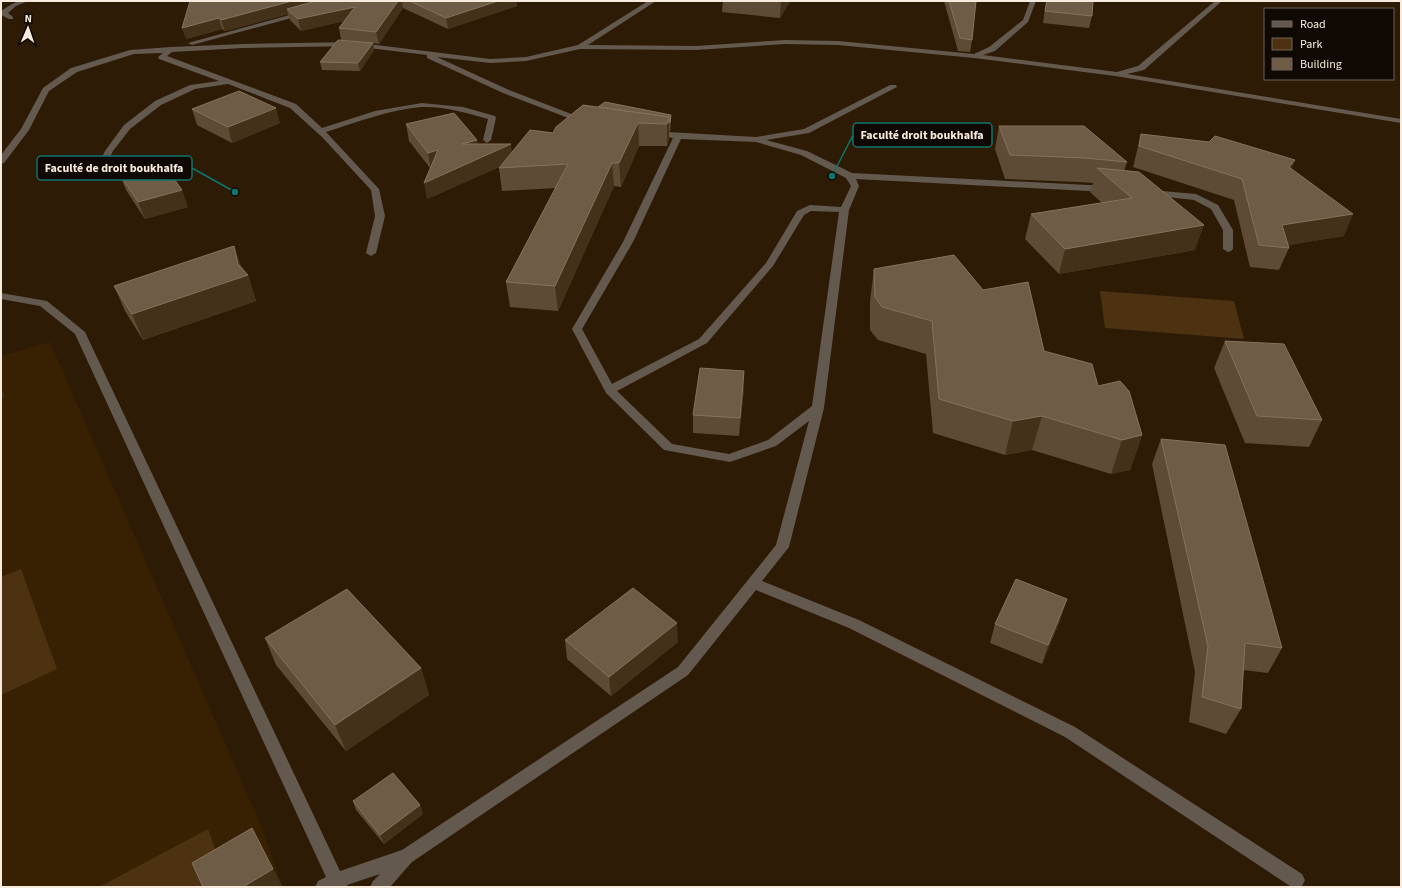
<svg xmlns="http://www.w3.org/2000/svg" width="1402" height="888" viewBox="0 0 1402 888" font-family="'Source Sans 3',sans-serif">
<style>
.built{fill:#372102}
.green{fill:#4c3211}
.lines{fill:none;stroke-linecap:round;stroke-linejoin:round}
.minor{fill:#63594f;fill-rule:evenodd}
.wall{fill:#5e4b35}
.shaded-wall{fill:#44311a}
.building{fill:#6f5c47;stroke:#84735e}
.leader{fill:none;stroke:#0f766e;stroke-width:1.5}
.callout-dot{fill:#0f766e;stroke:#100802;stroke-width:1.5}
.callout{fill:#100802;stroke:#0f766e;stroke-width:1.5}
.callout-label{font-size:12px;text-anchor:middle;font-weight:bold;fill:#f7ebdd}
</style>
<rect width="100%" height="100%" fill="#2d1b05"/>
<path class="built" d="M 50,342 L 262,828 L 283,887 L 1,887 L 1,356 Z"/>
<g class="green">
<path d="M 1100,291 L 1234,301 L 1244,339 L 1105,328 Z"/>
<path d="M 21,569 L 57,669 L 1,695 L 1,577 Z"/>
<path d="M 208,829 L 228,887 L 99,887 Z"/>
</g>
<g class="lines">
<g class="minor">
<path d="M 19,1 L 28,1 L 16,6 L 8,13 L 13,17 L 13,19 L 9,19 L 1,15 L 1,11 L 12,4 Z"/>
<path d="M 648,1 L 656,1 L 588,45 L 696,46 L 785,40 L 838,41 L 974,54 L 989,47 L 1023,20 L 1030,1 L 1036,1 L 1028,22 L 995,51 L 983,55 L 1117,72 L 1138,66 L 1215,1 L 1222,1 L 1144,70 L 1127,74 L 1401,119 L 1401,123 L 1115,76 L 974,58 L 838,45 L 785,44 L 696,50 L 580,49 L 526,61 L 490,63 L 437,57 L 509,90 L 587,120 L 588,122 L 584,124 L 503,93 L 427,58 L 427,55 L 352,46 L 243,48 L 172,52 L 167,56 L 296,104 L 322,128 L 375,111 L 422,103 L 463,107 L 495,116 L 496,118 L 491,140 L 487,143 L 483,140 L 488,119 C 467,113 444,106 421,107 C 389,110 357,122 326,132 L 379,189 L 385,216 L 376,253 L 371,256 L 366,253 L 375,216 L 371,190 L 322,137 L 290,108 L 228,84 L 195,89 L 161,105 L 130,129 L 113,151 L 100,178 L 94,178 L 93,176 L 105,151 L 124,125 L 155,101 L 190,85 L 219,81 L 159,59 L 158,57 L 163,53 L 134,54 L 77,72 L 49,91 L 29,130 L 4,163 L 1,164 L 1,155 L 21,129 L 43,88 L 71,68 L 130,50 L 171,47 L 243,44 L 352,42 L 490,59 L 526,57 L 578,45 Z"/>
<path d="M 304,11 L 306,12 L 306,14 L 192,45 L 188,43 Z"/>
<path d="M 890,85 L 896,85 L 897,87 L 809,133 L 766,140 L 807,151 L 852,173 L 1107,186 L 1111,189 L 1107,192 L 856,179 L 859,186 L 849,210 L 824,408 L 789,547 L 762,581 L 859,620 L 1075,727 L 1302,874 L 1305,880 L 1302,886 L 1290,886 L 1065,737 L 849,628 L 756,590 L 688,675 L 412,862 L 390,887 L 370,887 L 373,881 L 380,874 L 347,885 L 348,887 L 315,887 L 318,881 L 326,877 L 75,334 L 40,306 L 1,299 L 1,293 L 47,301 L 85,332 L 340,871 L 402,850 L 678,667 L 776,545 L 809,421 L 776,446 L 730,462 L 664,450 L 606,393 L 572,329 L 623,242 L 673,138 L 650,135 L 649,133 L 650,131 L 756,137 L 804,129 ZM 681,139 L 756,142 L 801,155 L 846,178 L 851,186 L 841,207 L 810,205 L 797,211 L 766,263 L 699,339 L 612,384 L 582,329 L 633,242 ZM 811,211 L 839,212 L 812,406 L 768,440 L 729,454 L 672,444 L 617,391 L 707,343 L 773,266 L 804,215 Z"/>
<path d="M 1151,190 L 1196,194 L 1218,205 L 1233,230 L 1233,249 L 1231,251 L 1228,252 L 1223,249 L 1223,230 L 1211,209 L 1194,200 L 1148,195 L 1147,193 Z"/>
</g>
</g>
<g class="wall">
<path d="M 190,1 L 516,1 L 517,6 L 448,29 L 403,8 L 379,44 L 373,43 L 374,50 L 360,71 L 322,70 L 320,62 L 360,42 L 341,40 L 339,28 L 344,21 L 301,31 L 290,20 L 288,14 L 225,31 L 222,29 L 186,39 Z"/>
<path d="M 723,1 L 790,1 L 780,18 L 722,12 Z"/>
<path d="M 944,1 L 976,1 L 972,40 L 970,52 L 958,51 Z"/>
<path d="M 1046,1 L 1093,1 L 1092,16 L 1089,28 L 1043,23 Z"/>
<path d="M 583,105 L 671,123 L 670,132 L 669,131 L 669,139 L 667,146 L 639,146 L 621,187 L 614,186 L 558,311 L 510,307 L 506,282 L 556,188 L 502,191 L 499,168 L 499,167 L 427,199 L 430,168 L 409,141 L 406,124 L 477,140 L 478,144 L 512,152 L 553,133 Z"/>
<path d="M 192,109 L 280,123 L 232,143 L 197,125 Z"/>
<path d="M 999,126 L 1127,162 L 1124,171 L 1195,250 L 1059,274 L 1025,239 L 1031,214 L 1102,203 L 1090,192 L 1093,183 L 1079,182 L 1005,179 L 995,149 Z"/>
<path d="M 1141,134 L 1292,169 L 1344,236 L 1288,245 L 1289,248 L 1279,270 L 1250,267 L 1234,200 L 1133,167 L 1136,155 Z"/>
<path d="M 119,173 L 188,207 L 145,219 L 126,190 Z"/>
<path d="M 241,267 L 248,275 L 256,301 L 143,340 L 125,311 L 114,286 Z"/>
<path d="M 874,269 L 983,290 L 1044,351 L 1098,386 L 1142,435 L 1130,470 L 1111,474 L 1032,450 L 1005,455 L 933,433 L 926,354 L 878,340 L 870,330 L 870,301 Z"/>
<path d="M 1225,341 L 1322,420 L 1309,447 L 1245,443 L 1214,368 Z"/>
<path d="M 744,371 L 744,389 L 739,436 L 693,433 L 693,415 Z"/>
<path d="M 1161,439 L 1282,648 L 1268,673 L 1243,670 L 1241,709 L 1226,734 L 1189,722 L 1195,672 L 1152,464 Z"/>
<path d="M 1061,618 L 1042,664 L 990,643 L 995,624 Z"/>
<path d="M 265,638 L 421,668 L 429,695 L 346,751 L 276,665 Z"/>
<path d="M 565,640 L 678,642 L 611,696 L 567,659 Z"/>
<path d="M 353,801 L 420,805 L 423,814 L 384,844 L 356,810 Z"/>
</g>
<g class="shaded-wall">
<path d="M 292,1 L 335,1 L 287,9 L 288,14 L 225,31 L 221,20 Z"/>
<path d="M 398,1 L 402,1 L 403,8 L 379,44 L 376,32 Z"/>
<path d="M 498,1 L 516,1 L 517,6 L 448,29 L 446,18 Z"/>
<path d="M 781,1 L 790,1 L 780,18 Z"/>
<path d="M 355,7 L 357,18 L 301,31 L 298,19 Z"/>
<path d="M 219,18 L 222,29 L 186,39 L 182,28 Z"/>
<path d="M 373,43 L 374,50 L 360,71 L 358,63 Z"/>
<path d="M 276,108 L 280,123 L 232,143 L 228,127 Z"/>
<path d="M 671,115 L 671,123 L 670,132 L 670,123 Z"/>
<path d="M 669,117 L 669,139 L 667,146 L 667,124 Z"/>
<path d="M 638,123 L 639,146 L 621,187 L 619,163 Z"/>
<path d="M 477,140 L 480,156 L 462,144 Z"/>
<path d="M 511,144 L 513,161 L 427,199 L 424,183 Z"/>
<path d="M 438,150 L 431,169 L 428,153 Z"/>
<path d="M 1295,160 L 1287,181 L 1289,167 Z"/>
<path d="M 612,163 L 614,186 L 558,311 L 555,286 Z"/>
<path d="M 182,190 L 188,207 L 145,219 L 138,202 Z"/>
<path d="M 1353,214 L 1344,236 L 1277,247 L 1282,225 Z"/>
<path d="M 1204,225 L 1195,250 L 1059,274 L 1065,249 Z"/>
<path d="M 234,246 L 243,271 L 248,275 L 256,301 L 143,340 L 132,314 L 238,264 Z"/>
<path d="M 744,371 L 744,389 L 739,436 L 740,418 Z"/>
<path d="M 1,388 L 5,396 L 1,399 Z"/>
<path d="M 1042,416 L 1032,450 L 1005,455 L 1013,421 Z"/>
<path d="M 1142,435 L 1130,470 L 1111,474 L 1122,440 Z"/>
<path d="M 1067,599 L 1061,618 L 1042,664 L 1048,645 Z"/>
<path d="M 677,623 L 678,642 L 611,696 L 609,677 Z"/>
<path d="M 421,668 L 429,695 L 346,751 L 335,725 Z"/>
<path d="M 420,805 L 423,814 L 384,844 L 380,835 Z"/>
<path d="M 252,828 L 282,886 L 281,887 L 243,887 Z"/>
</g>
<g class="building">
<path d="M 190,1 L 292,1 L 221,20 L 219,18 L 182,28 Z"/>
<path d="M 316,1 L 398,1 L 376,32 L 339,28 L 355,7 L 298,19 L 287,9 Z"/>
<path d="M 410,1 L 498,1 L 446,18 Z"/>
<path d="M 949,1 L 976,1 L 972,40 L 960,38 Z"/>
<path d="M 1047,1 L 1093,1 L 1092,16 L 1045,11 Z"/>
<path d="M 338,40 L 373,43 L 358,63 L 320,62 Z"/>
<path d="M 239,91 L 276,108 L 228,127 L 192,109 Z"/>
<path d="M 605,102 L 671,115 L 670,123 L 669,123 L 669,117 L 598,107 Z"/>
<path d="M 583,105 L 669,117 L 667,124 L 638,123 L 619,163 L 612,163 L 555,286 L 506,282 L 568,164 L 499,168 L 530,130 L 553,133 L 556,127 Z"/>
<path d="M 454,113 L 477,140 L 462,144 L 511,144 L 424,183 L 438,150 L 428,153 L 406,124 Z"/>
<path d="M 999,126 L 1084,126 L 1127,162 L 1085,158 L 1010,155 Z"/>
<path d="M 1141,134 L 1209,142 L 1215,136 L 1295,160 L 1289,167 L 1353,214 L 1282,225 L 1289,248 L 1259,245 L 1242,179 L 1139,146 Z"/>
<path d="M 162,162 L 182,190 L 138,202 L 119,173 Z"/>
<path d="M 1097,168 L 1139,172 L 1204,225 L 1065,249 L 1031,214 L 1132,198 Z"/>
<path d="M 234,246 L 238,264 L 248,275 L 132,314 L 114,286 Z"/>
<path d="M 954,255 L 983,290 L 1028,282 L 1044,351 L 1092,364 L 1098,386 L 1120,381 L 1129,391 L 1142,435 L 1122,440 L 1042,416 L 1013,421 L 939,399 L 932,321 L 882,307 L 875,297 L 874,269 Z"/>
<path d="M 1225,341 L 1284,344 L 1322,420 L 1257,416 Z"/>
<path d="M 700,368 L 744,371 L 740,418 L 693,415 Z"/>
<path d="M 1161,439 L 1225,445 L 1282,648 L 1245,643 L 1241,709 L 1202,697 L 1208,646 Z"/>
<path d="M 1016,579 L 1067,599 L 1048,645 L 995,624 Z"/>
<path d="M 633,588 L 677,623 L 609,677 L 565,640 Z"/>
<path d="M 347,589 L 421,668 L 335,725 L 265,638 Z"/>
<path d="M 393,773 L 420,805 L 380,835 L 353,801 Z"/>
<path d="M 252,828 L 273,869 L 243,887 L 203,887 L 192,863 Z"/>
</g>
<path class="leader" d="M832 176L853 135M235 192L192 168"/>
<g class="callout-dot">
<circle cx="832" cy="176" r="4"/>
<circle cx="235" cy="192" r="4"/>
</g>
<g class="callout">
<rect x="853" y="123" width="139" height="24" rx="4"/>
<rect x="37" y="156" width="155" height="24" rx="4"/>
</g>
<g class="callout-label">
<text x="922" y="139">Faculté droit boukhalfa</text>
<text x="114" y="172">Faculté de droit boukhalfa</text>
</g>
<rect width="1402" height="888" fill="none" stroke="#f7ebdd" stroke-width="4"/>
<rect x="1264" y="8" width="130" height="72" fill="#100802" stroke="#6c635a"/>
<rect x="1272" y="21" width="20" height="6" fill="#63594f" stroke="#6c635a"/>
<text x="1300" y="28" font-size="12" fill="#f7ebdd">Road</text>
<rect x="1272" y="38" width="20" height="12" fill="#4c3211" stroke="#6c635a"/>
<text x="1300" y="48" font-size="12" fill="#f7ebdd">Park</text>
<rect x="1272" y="58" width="20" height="12" fill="#6f5c47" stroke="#6c635a"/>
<text x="1300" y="68" font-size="12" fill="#f7ebdd">Building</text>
<g transform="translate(28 28) rotate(2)" stroke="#100802" stroke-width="3" paint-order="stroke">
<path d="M0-3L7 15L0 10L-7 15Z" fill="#f7ebdd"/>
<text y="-6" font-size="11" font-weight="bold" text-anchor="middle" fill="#f7ebdd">N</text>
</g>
</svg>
